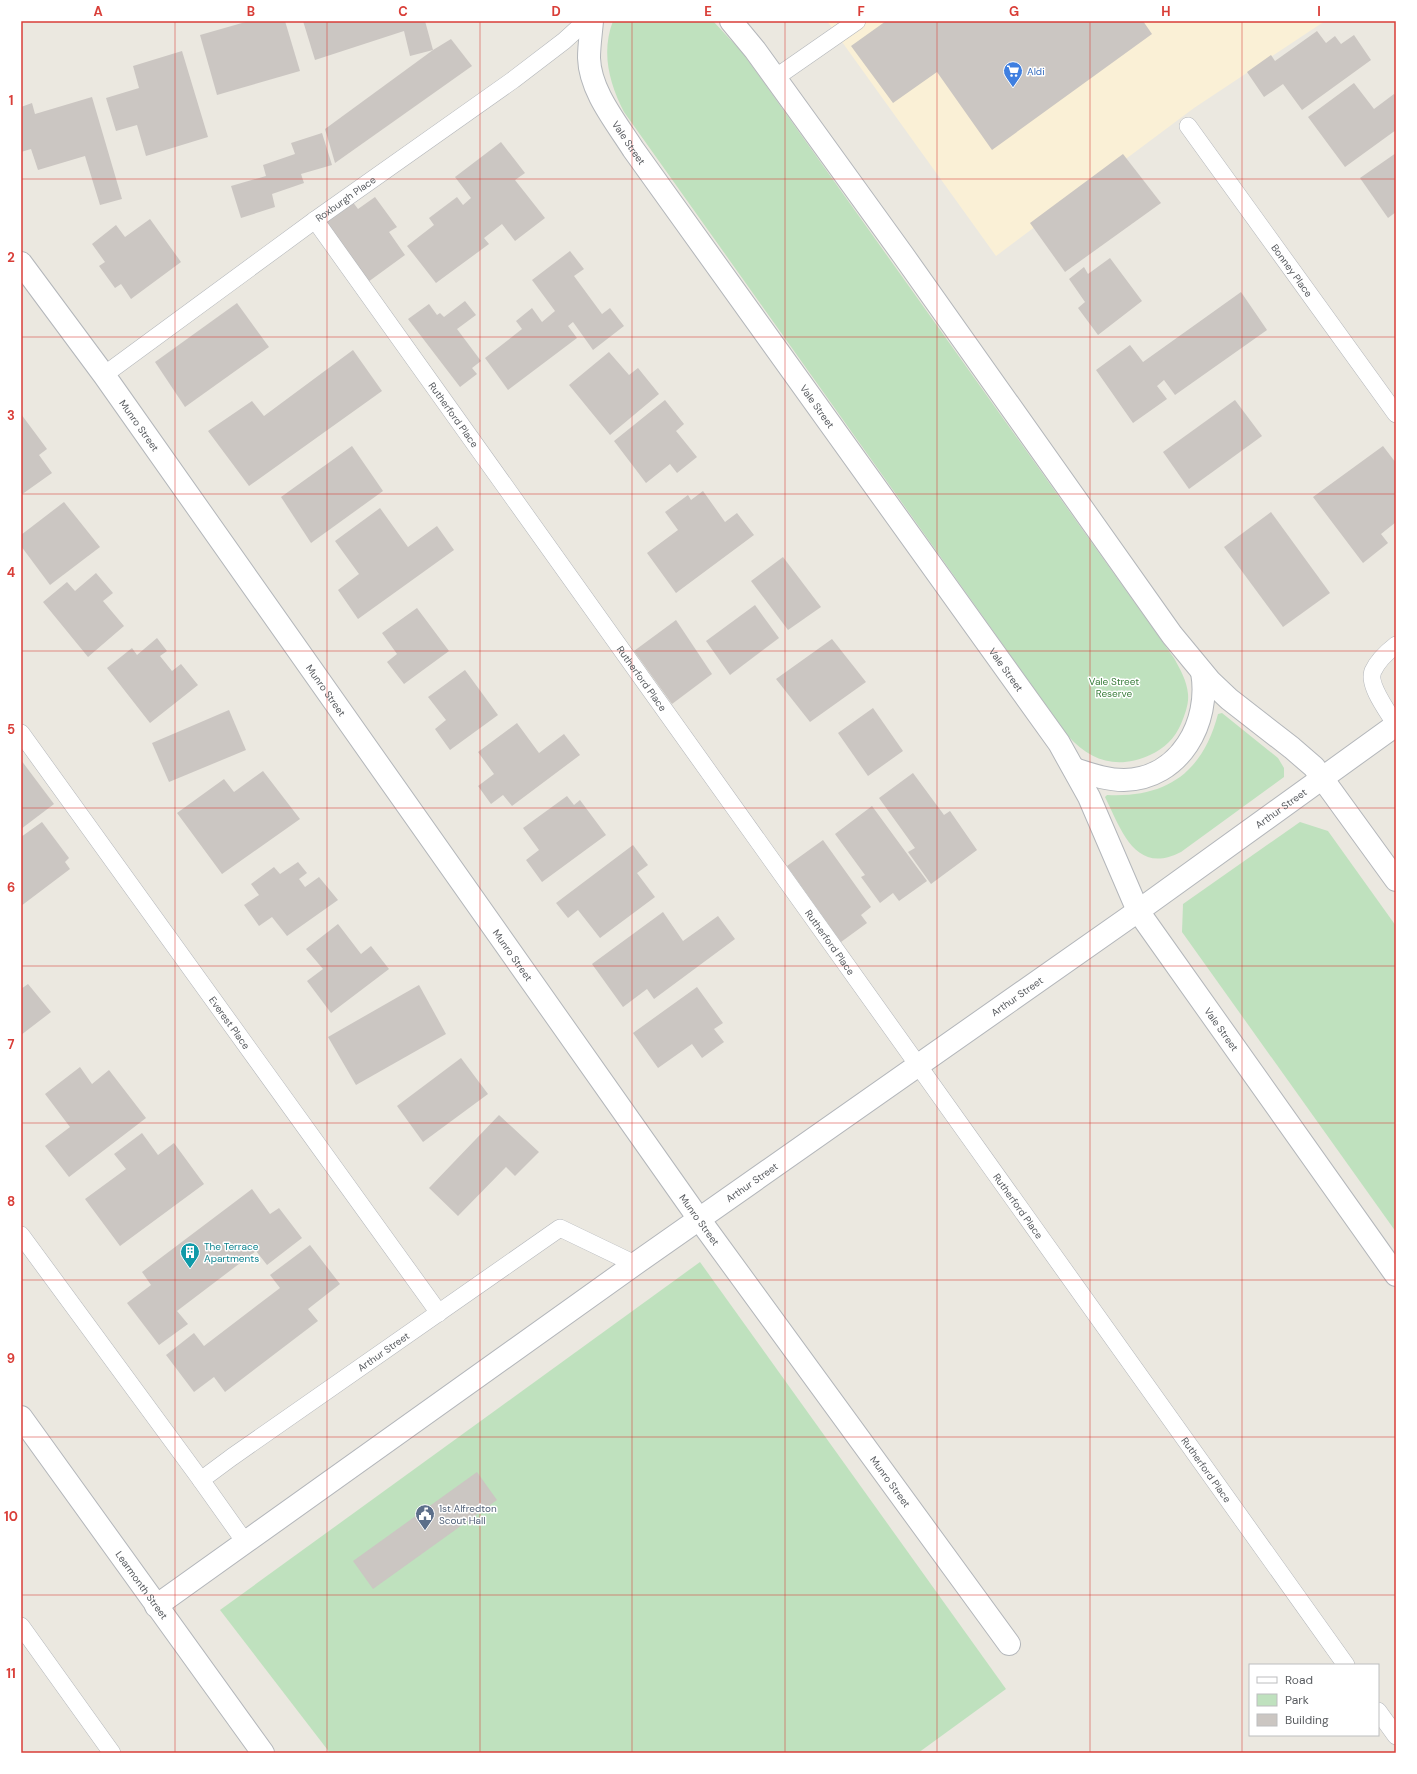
<svg xmlns="http://www.w3.org/2000/svg" width="1417" height="1774" viewBox="0 0 1417 1774" font-family="'DM Sans',sans-serif">
<style>
.commercial{fill:#faf0d6}
.green{fill:#bfe1be}
.building{fill:#cbc6c2}
.lines{fill:none;stroke-linecap:round;stroke-linejoin:round}
.service-casing{stroke:#b3b6ba;stroke-width:18}
.minor-casing{stroke:#b3b6ba;stroke-width:24}
.tertiary-casing{stroke:#b3b6ba;stroke-width:24}
.service{stroke:#fff;stroke-width:17}
.minor{stroke:#fff;stroke-width:22}
.tertiary{stroke:#fff;stroke-width:22}
.grid{fill:none;stroke:#d93e38;stroke-width:1;stroke-opacity:0.55}
.labels{text-anchor:middle;dominant-baseline:central;stroke-width:3;stroke-linejoin:round;paint-order:stroke}
.shop-label{font-size:10px;fill:#366cbe;stroke:#fff;text-anchor:start}
.street-label{font-size:10px;fill:#595c60;stroke:#fff}
.park-label{font-size:10px;fill:#3a7d3b;stroke:#fff}
.culture-label{font-size:10px;fill:#0d838f;stroke:#fff;text-anchor:start}
.service-label{font-size:10px;fill:#4e5e75;stroke:#fff;text-anchor:start}
.neatline{fill:none;stroke:#d93e38;stroke-width:1.5}
.grid-label{font-size:13px;text-anchor:middle;font-weight:bold;fill:#d93e38}
</style>
<rect width="100%" height="100%" fill="#ebe8e0"/>
<path class="commercial" d="M 827,21 L 1325,21 L 1194,108 L 996,256 Z"/>
<g class="green">
<path d="M 613,21 L 713,21 L 742,52 L 1174,658 C 1180,669 1187,681 1188,694 C 1189,704 1185,714 1181,724 C 1175,738 1164,749 1150,755 C 1117,770 1091,761 1068,736 L 624,112 C 609,83 601,52 613,21 Z"/>
<path d="M 1222,713 L 1278,758 L 1284,768 L 1284,777 L 1181,852 C 1135,876 1121,829 1105,797 L 1107,795 C 1167,798 1203,772 1218,714 Z"/>
<path d="M 1300,822 L 1328,831 L 1396,926 L 1396,1232 L 1182,932 L 1183,904 Z"/>
<path d="M 700,1262 L 1006,1689 L 918,1753 L 330,1753 L 220,1610 Z"/>
</g>
<g class="building">
<path d="M 249,21 L 285,21 L 300,71 L 217,95 L 200,35 Z"/>
<path d="M 303,21 L 425,21 L 433,50 L 410,56 L 404,31 L 315,60 Z"/>
<path d="M 886,21 L 1143,21 L 1152,34 L 992,150 L 937,72 L 893,103 L 851,46 Z"/>
<path d="M 1317,31 L 1326,43 L 1335,36 L 1341,44 L 1354,35 L 1371,60 L 1302,110 L 1283,84 L 1264,97 L 1247,72 L 1271,55 L 1275,61 Z"/>
<path d="M 451,39 L 472,66 L 335,163 L 325,129 L 433,50 Z"/>
<path d="M 182,51 L 208,137 L 146,156 L 137,125 L 116,131 L 106,98 L 139,88 L 133,66 Z"/>
<path d="M 1354,83 L 1374,109 L 1394,94 L 1396,96 L 1396,130 L 1345,167 L 1308,117 Z"/>
<path d="M 92,97 L 122,199 L 100,205 L 85,156 L 38,170 L 31,149 L 21,152 L 21,107 L 32,103 L 35,114 Z"/>
<path d="M 322,133 L 332,165 L 301,174 L 304,183 L 272,194 L 275,207 L 241,218 L 231,186 L 266,176 L 263,165 L 295,154 L 291,143 Z"/>
<path d="M 501,142 L 525,173 L 515,180 L 545,218 L 515,241 L 502,224 L 484,238 L 489,244 L 436,283 L 407,246 L 434,225 L 429,218 L 457,197 L 463,205 L 471,198 L 455,177 Z"/>
<path d="M 1396,153 L 1396,212 L 1388,218 L 1360,178 Z"/>
<path d="M 1123,154 L 1161,203 L 1065,272 L 1030,223 Z"/>
<path d="M 349,197 L 358,209 L 375,197 L 397,227 L 389,232 L 405,255 L 368,282 L 320,218 Z"/>
<path d="M 150,219 L 181,262 L 131,299 L 121,284 L 115,288 L 99,266 L 105,262 L 92,244 L 116,225 L 125,237 Z"/>
<path d="M 570,251 L 584,269 L 574,276 L 602,314 L 610,308 L 624,326 L 593,350 L 573,322 L 568,326 L 577,338 L 508,390 L 485,358 L 522,329 L 516,321 L 532,308 L 542,322 L 555,311 L 532,280 Z"/>
<path d="M 1110,258 L 1142,301 L 1098,335 L 1078,308 L 1085,302 L 1069,279 L 1084,267 L 1088,274 Z"/>
<path d="M 1241,292 L 1267,330 L 1175,395 L 1164,380 L 1157,386 L 1167,399 L 1133,423 L 1096,370 L 1130,345 L 1143,362 Z"/>
<path d="M 465,301 L 476,315 L 457,329 L 481,361 L 472,368 L 477,374 L 460,387 L 408,319 L 429,304 L 437,315 L 440,313 L 444,317 Z"/>
<path d="M 237,303 L 269,347 L 185,407 L 155,362 Z"/>
<path d="M 353,350 L 382,391 L 249,486 L 208,431 L 252,401 L 264,416 Z"/>
<path d="M 609,352 L 629,375 L 638,368 L 659,394 L 610,435 L 569,385 Z"/>
<path d="M 665,400 L 684,424 L 676,431 L 697,457 L 677,473 L 670,464 L 646,483 L 614,441 Z"/>
<path d="M 1235,400 L 1262,436 L 1189,489 L 1163,452 Z"/>
<path d="M 21,414 L 47,449 L 39,455 L 52,473 L 21,495 Z"/>
<path d="M 352,446 L 383,491 L 311,543 L 281,497 Z"/>
<path d="M 1383,446 L 1396,463 L 1396,522 L 1381,534 L 1388,543 L 1363,563 L 1313,497 Z"/>
<path d="M 703,491 L 725,522 L 737,513 L 754,535 L 676,593 L 647,553 L 678,530 L 665,512 L 688,495 L 691,500 Z"/>
<path d="M 64,502 L 100,547 L 50,585 L 21,546 L 21,535 Z"/>
<path d="M 380,508 L 408,547 L 437,526 L 454,550 L 358,619 L 338,590 L 359,574 L 335,541 Z"/>
<path d="M 1271,512 L 1330,593 L 1283,627 L 1224,547 Z"/>
<path d="M 783,557 L 821,607 L 788,630 L 751,581 Z"/>
<path d="M 96,573 L 113,593 L 103,601 L 124,626 L 88,657 L 43,602 L 67,582 L 75,591 Z"/>
<path d="M 755,605 L 779,638 L 730,675 L 706,641 Z"/>
<path d="M 417,608 L 449,651 L 404,684 L 387,662 L 397,654 L 382,633 Z"/>
<path d="M 676,620 L 712,674 L 672,704 L 634,651 Z"/>
<path d="M 157,638 L 167,651 L 160,656 L 172,671 L 181,664 L 198,685 L 150,723 L 107,668 L 132,648 L 137,655 Z"/>
<path d="M 832,639 L 866,682 L 810,722 L 776,679 Z"/>
<path d="M 465,670 L 498,715 L 450,750 L 435,729 L 446,720 L 428,697 Z"/>
<path d="M 873,708 L 903,751 L 868,776 L 838,733 Z"/>
<path d="M 229,710 L 246,750 L 169,782 L 152,743 Z"/>
<path d="M 517,723 L 539,753 L 564,734 L 580,755 L 512,806 L 503,795 L 491,804 L 478,786 L 494,774 L 478,752 Z"/>
<path d="M 21,760 L 54,804 L 21,829 Z"/>
<path d="M 263,771 L 300,819 L 222,874 L 177,813 L 224,779 L 234,792 Z"/>
<path d="M 913,773 L 944,815 L 950,811 L 977,850 L 931,884 L 908,852 L 915,848 L 879,798 Z"/>
<path d="M 567,796 L 574,805 L 580,800 L 606,835 L 542,882 L 526,860 L 539,850 L 523,828 Z"/>
<path d="M 872,806 L 927,881 L 899,901 L 893,893 L 880,903 L 861,877 L 865,875 L 835,834 Z"/>
<path d="M 42,822 L 69,858 L 65,862 L 70,869 L 21,906 L 21,837 Z"/>
<path d="M 823,840 L 871,907 L 861,915 L 867,923 L 841,942 L 787,866 Z"/>
<path d="M 633,845 L 648,865 L 637,873 L 655,897 L 600,938 L 578,910 L 568,918 L 556,903 Z"/>
<path d="M 298,862 L 307,873 L 299,879 L 305,887 L 319,877 L 338,900 L 287,936 L 272,917 L 259,926 L 244,905 L 259,895 L 251,884 L 274,867 L 280,874 Z"/>
<path d="M 663,912 L 683,941 L 718,916 L 735,939 L 654,999 L 647,989 L 623,1007 L 592,964 Z"/>
<path d="M 338,924 L 361,954 L 371,946 L 389,969 L 331,1013 L 307,981 L 323,969 L 306,949 Z"/>
<path d="M 28,984 L 51,1012 L 21,1035 L 21,989 Z"/>
<path d="M 419,985 L 446,1034 L 356,1085 L 328,1037 Z"/>
<path d="M 697,987 L 723,1023 L 714,1029 L 724,1042 L 702,1058 L 692,1044 L 658,1068 L 633,1033 Z"/>
<path d="M 461,1058 L 488,1094 L 423,1142 L 397,1106 Z"/>
<path d="M 80,1067 L 92,1084 L 109,1070 L 146,1118 L 69,1177 L 45,1146 L 70,1127 L 45,1094 Z"/>
<path d="M 499,1115 L 539,1152 L 515,1176 L 506,1167 L 458,1216 L 429,1188 Z"/>
<path d="M 142,1133 L 158,1155 L 174,1143 L 204,1184 L 120,1246 L 85,1199 L 126,1169 L 114,1154 Z"/>
<path d="M 252,1189 L 270,1214 L 279,1208 L 302,1238 L 267,1265 L 256,1251 L 177,1311 L 188,1324 L 159,1345 L 127,1303 L 151,1285 L 142,1272 Z"/>
<path d="M 310,1245 L 340,1284 L 308,1309 L 318,1321 L 225,1392 L 214,1377 L 194,1392 L 166,1355 L 194,1333 L 204,1346 L 280,1288 L 270,1275 Z"/>
<path d="M 477,1472 L 497,1500 L 373,1589 L 353,1561 Z"/>
</g>
<g class="lines">
<defs>
<g id="service">
<path d="M 775,78 L 857,21"/>
<path id="s1" d="M 1188,126 L 1396,414"/>
<path id="s2" d="M 315,220 L 1346,1665"/>
<path id="s3" d="M 104,375 L 315,220 L 513,80 L 564,41 L 586,21"/>
<path d="M 1396,645 C 1387,652 1378,660 1373,671 C 1367,685 1389,713 1396,725"/>
<path id="s4" d="M 21,733 L 439,1313"/>
<path d="M 21,1235 L 201,1480"/>
<path id="s5" d="M 245,1542 L 201,1480 L 232,1457 L 560,1228 L 635,1264"/>
<path d="M 21,1626 L 112,1753"/>
<path d="M 1378,1711 L 1396,1736"/>
</g>
<g id="minor">
<path id="s6" d="M 592,21 C 591,33 589,46 589,58 C 590,91 616,122 633,149 L 1059,743 L 1089,797 L 1138,911 L 1396,1275"/>
<path d="M 731,21 L 755,50 L 903,255 L 1172,635 L 1210,681 L 1229,699 L 1292,748 L 1314,767 L 1396,880"/>
<path id="s7" d="M 21,263 L 104,375 L 699,1219 L 1009,1644"/>
<path d="M 1074,769 C 1090,774 1106,780 1124,780 C 1180,779 1211,722 1202,672"/>
<path id="s8" d="M 156,1606 L 635,1264 L 1138,911 L 1396,725"/>
</g>
<g id="tertiary">
<path id="s9" d="M 21,1417 L 263,1753"/>
</g>
</defs>
<use href="#service" class="service-casing"/>
<use href="#minor" class="minor-casing"/>
<use href="#tertiary" class="tertiary-casing"/>
<use href="#service" class="service"/>
<use href="#minor" class="minor"/>
<use href="#tertiary" class="tertiary"/>
</g>
<path class="grid" d="M 175,21 L 175,1753M 327,21 L 327,1753M 480,21 L 480,1753M 632,21 L 632,1753M 785,21 L 785,1753M 937,21 L 937,1753M 1090,21 L 1090,1753M 1242,21 L 1242,1753M 21,179 L 1396,179M 21,337 L 1396,337M 21,494 L 1396,494M 21,651 L 1396,651M 21,808 L 1396,808M 21,966 L 1396,966M 21,1123 L 1396,1123M 21,1280 L 1396,1280M 21,1437 L 1396,1437M 21,1595 L 1396,1595"/>
<defs>
<symbol id="supermarket-pin" viewBox="-11 -11 22 30"><path d="M0 17L-7.5 6A9.5 9.5 0 1 1 7.5 6Z" fill="#3f7fe0" stroke="#fff"/><path d="M-6-5.5h2.5l.6 2H6L4.5 2H-2.5L-4.4-4H-6ZM-1.5 3.2a1.3 1.3 0 1 0 .1 0ZM3 3.2a1.3 1.3 0 1 0 .1 0Z" fill="#fff"/></symbol>
<symbol id="building-pin" viewBox="-11 -11 22 30"><path d="M0 17L-7.5 6A9.5 9.5 0 1 1 7.5 6Z" fill="#0f9aa8" stroke="#fff"/><path d="M-4-6H4V6H1V3H-1V6H-4ZM-2.5-4.3h1.7v1.8h-1.7ZM.8-4.3h1.7v1.8H.8ZM-2.5-1h1.7V.8h-1.7ZM.8-1h1.7V.8H.8Z" fill="#fff"/></symbol>
<symbol id="civic-pin" viewBox="-11 -11 22 30"><path d="M0 17L-7.5 6A9.5 9.5 0 1 1 7.5 6Z" fill="#5c6f8a" stroke="#fff"/><path d="M-.6-6.5H3V-4.5H.6V-3L4-1V1h2V6H-6V1h2V-1L-.6-3ZM-1.2 2.5V6h2.4V2.5Z" fill="#fff"/></symbol>
</defs>
<g fill-rule="evenodd">
<use href="#supermarket-pin" x="1002" y="60" width="22" height="30"/>
<use href="#building-pin" x="179" y="1241" width="22" height="30"/>
<use href="#civic-pin" x="414" y="1503" width="22" height="30"/>
</g>
<g class="labels">
<g class="shop-label">
<text x="1027" y="71">Aldi</text>
</g>
<g class="street-label">
<text stroke="none"><textPath href="#s6" startOffset="132">Vale Street</textPath></text>
<text stroke="none"><textPath href="#s3" startOffset="299">Roxburgh Place</textPath></text>
<text stroke="none"><textPath href="#s1" startOffset="178">Bonney Place</textPath></text>
<text stroke="none"><textPath href="#s6" startOffset="456">Vale Street</textPath></text>
<text stroke="none"><textPath href="#s2" startOffset="239">Rutherford Place</textPath></text>
<text stroke="none"><textPath href="#s7" startOffset="201">Munro Street</textPath></text>
<text stroke="none"><textPath href="#s6" startOffset="780">Vale Street</textPath></text>
<text stroke="none"><textPath href="#s2" startOffset="563">Rutherford Place</textPath></text>
<text stroke="none"><textPath href="#s7" startOffset="525">Munro Street</textPath></text>
<text stroke="none"><textPath href="#s8" startOffset="1379">Arthur Street</textPath></text>
<text stroke="none"><textPath href="#s2" startOffset="887">Rutherford Place</textPath></text>
<text stroke="none"><textPath href="#s7" startOffset="849">Munro Street</textPath></text>
<text stroke="none"><textPath href="#s8" startOffset="1055">Arthur Street</textPath></text>
<text stroke="none"><textPath href="#s4" startOffset="357">Everest Place</textPath></text>
<text stroke="none"><textPath href="#s6" startOffset="1201">Vale Street</textPath></text>
<text stroke="none"><textPath href="#s8" startOffset="731">Arthur Street</textPath></text>
<text stroke="none"><textPath href="#s2" startOffset="1211">Rutherford Place</textPath></text>
<text stroke="none"><textPath href="#s7" startOffset="1173">Munro Street</textPath></text>
<text stroke="none"><textPath href="#s5" startOffset="299">Arthur Street</textPath></text>
<text stroke="none"><textPath href="#s2" startOffset="1535">Rutherford Place</textPath></text>
<text stroke="none"><textPath href="#s7" startOffset="1497">Munro Street</textPath></text>
<text stroke="none"><textPath href="#s9" startOffset="207">Learmonth Street</textPath></text>
</g>
<g class="park-label">
<text x="1114" y="681">Vale Street<tspan x="1114" dy="12">Reserve</tspan></text>
</g>
<g class="culture-label">
<text x="204" y="1246">The Terrace<tspan x="204" dy="12">Apartments</tspan></text>
</g>
<g class="service-label">
<text x="439" y="1508">1st Alfredton<tspan x="439" dy="12">Scout Hall</tspan></text>
</g>
</g>
<rect width="1417" height="1774" fill="none" stroke="#ffffff" stroke-width="44"/>
<rect x="1249" y="1664" width="130" height="72" fill="#ffffff" stroke="#bdbebf"/>
<rect x="1257" y="1677" width="20" height="6" fill="#ffffff" stroke="#bdbebf"/>
<text x="1285" y="1684" font-size="12" fill="#595c60">Road</text>
<rect x="1257" y="1694" width="20" height="12" fill="#bfe1be" stroke="#bdbebf"/>
<text x="1285" y="1704" font-size="12" fill="#595c60">Park</text>
<rect x="1257" y="1714" width="20" height="12" fill="#cbc6c2" stroke="#bdbebf"/>
<text x="1285" y="1724" font-size="12" fill="#595c60">Building</text>
<rect x="22" y="22" width="1373" height="1730" class="neatline"/>
<g class="grid-label">
<text x="98" y="16">A</text>
<text x="251" y="16">B</text>
<text x="403" y="16">C</text>
<text x="556" y="16">D</text>
<text x="708" y="16">E</text>
<text x="861" y="16">F</text>
<text x="1014" y="16">G</text>
<text x="1166" y="16">H</text>
<text x="1319" y="16">I</text>
<text x="11" y="105">1</text>
<text x="11" y="262">2</text>
<text x="11" y="420">3</text>
<text x="11" y="577">4</text>
<text x="11" y="734">5</text>
<text x="11" y="892">6</text>
<text x="11" y="1049">7</text>
<text x="11" y="1206">8</text>
<text x="11" y="1363">9</text>
<text x="11" y="1521">10</text>
<text x="11" y="1678">11</text>
</g>
</svg>
